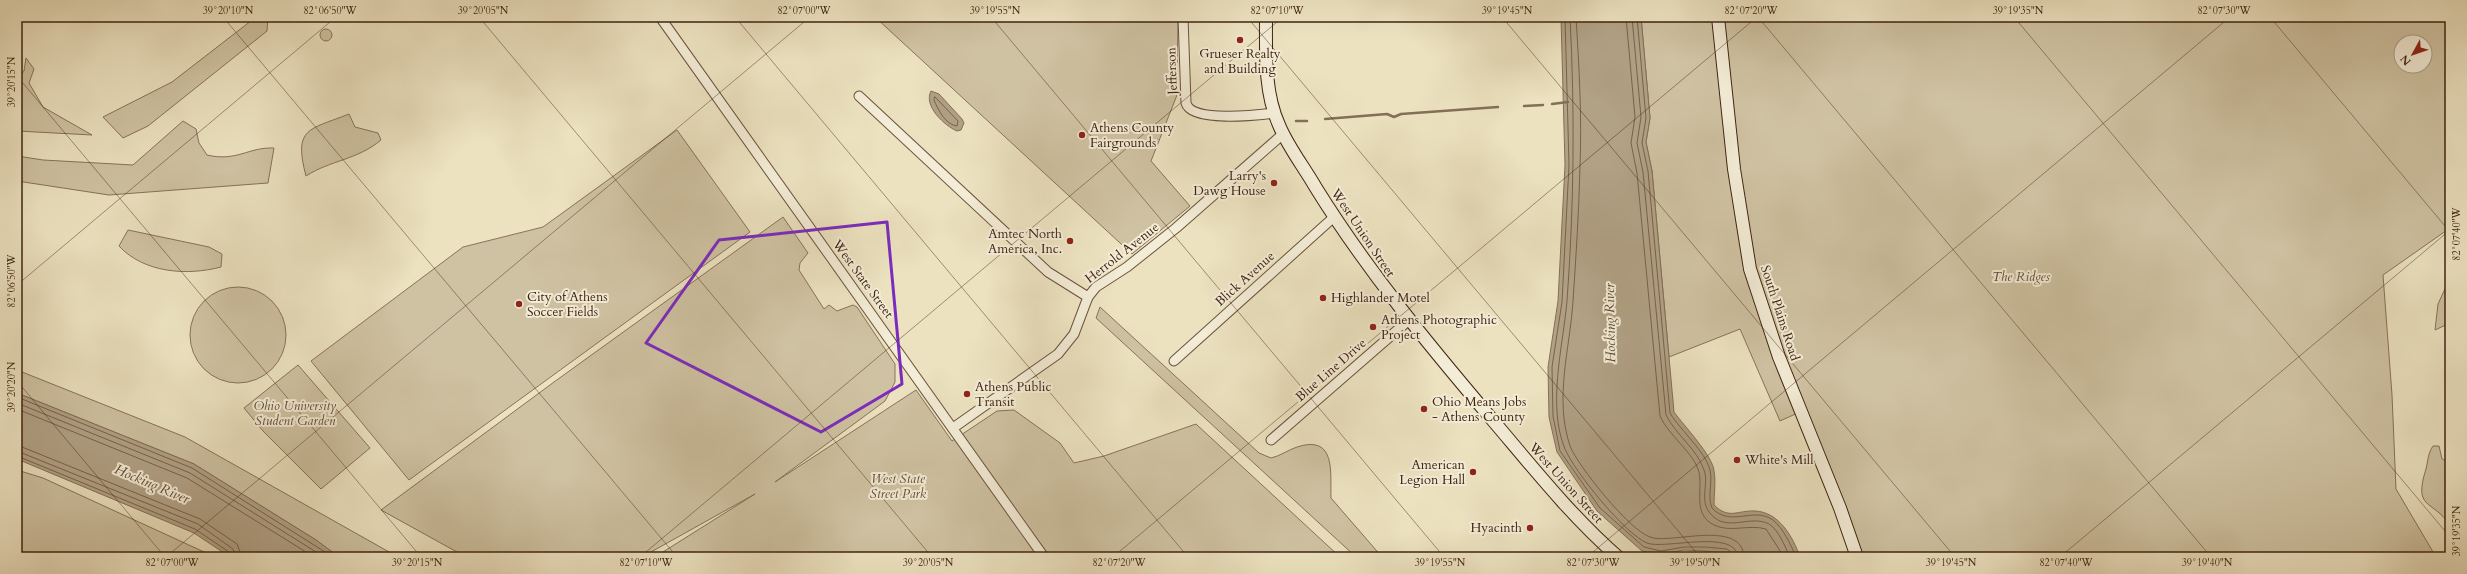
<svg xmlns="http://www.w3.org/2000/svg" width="2467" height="574" viewBox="0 0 2467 574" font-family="Cardo,serif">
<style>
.green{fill:#cfc2a2;stroke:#87725a;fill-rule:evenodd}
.water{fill:#b1a185;stroke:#836f57}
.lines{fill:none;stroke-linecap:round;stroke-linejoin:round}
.shore{stroke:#78624c;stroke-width:1}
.stream{stroke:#836f57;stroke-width:2.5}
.street-casing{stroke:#6a533e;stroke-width:11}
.secondary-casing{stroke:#3f2312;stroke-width:14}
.street{stroke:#f3ecd6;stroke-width:9}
.secondary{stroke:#f3ecd6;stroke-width:12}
.marked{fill:none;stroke:#7b2cbf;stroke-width:3;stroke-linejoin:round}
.ticks{fill:none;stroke:#3f2312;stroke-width:1;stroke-opacity:0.45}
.poi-dot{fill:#8f2418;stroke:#f3ecd6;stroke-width:1.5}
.labels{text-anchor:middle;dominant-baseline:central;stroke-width:4;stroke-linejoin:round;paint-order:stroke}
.poi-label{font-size:13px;fill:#3f2312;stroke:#f3ecd6;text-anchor:start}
.street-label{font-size:13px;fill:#3f2312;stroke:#f3ecd6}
.park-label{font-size:13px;font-style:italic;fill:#634b36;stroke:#f3ecd6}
.water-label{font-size:14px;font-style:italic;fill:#614934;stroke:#f3ecd6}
.neatline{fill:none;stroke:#3f2312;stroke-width:1.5}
.ticks-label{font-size:10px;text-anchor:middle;fill:#3f2312}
</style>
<rect width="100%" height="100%" fill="#ece2c0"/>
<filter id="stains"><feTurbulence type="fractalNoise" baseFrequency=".005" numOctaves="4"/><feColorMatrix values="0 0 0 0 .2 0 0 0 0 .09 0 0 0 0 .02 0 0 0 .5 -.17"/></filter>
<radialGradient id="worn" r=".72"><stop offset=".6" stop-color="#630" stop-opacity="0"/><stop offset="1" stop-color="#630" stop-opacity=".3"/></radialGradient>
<g class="green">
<path d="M 256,17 L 268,17 L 267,31 L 148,126 L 123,138 L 103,117 L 172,82 Z"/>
<path d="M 875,17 L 1178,17 L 1177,95 L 1151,161 L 1190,206 L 1132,254 Z"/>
<path d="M 1641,17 L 2450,17 L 2450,228 L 2383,275 L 2392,395 L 2396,489 L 2436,557 L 1857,557 L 1800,412 L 1780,421 L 1740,329 L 1669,357 L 1652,171 L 1646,142 L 1650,118 ZM 2401,42 L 2425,42 L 2425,66 L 2401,66 Z"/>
<circle cx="326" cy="35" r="6"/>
<path d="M 26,58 L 34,69 L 29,83 L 43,107 L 92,135 L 17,131 L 17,80 L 24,71 Z"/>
<path d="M 349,114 L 355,127 L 378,133 L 381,140 C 357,160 331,160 306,176 C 293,127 309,130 349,114 Z"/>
<path d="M 183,121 L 196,129 L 199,143 L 207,155 C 237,162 248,147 274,148 L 268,183 L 109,195 L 17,181 L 17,156 L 43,160 L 133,165 Z"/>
<path d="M 677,130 L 750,232 L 409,480 L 311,361 L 463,247 L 543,227 Z"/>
<path d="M 783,217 L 808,253 L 800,263 L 799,270 L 824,309 L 829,305 L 837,311 L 853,305 L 857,307 L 895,364 L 895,382 L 885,401 L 775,482 L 916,390 L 952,441 L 997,411 L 1014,410 L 1060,443 L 1074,463 L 1104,456 L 1196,424 L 1340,557 L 655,557 L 755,494 L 642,557 L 466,557 L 381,510 L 554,382 Z"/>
<path d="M 128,230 L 209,247 L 222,254 L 221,267 C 187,276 144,273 119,246 Z"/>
<path d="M 2450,278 L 2450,323 L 2435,330 L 2438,304 Z"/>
<circle cx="238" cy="335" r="48"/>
<path d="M 1100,307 L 1259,453 L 1271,458 C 1280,456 1288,450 1297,447 C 1337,434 1330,474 1331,498 L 1382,557 L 1356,557 L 1096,318 Z"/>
<path d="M 298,365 L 370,448 L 321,489 L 263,431 L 244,408 Z"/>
<path d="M 17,370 L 185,437 L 398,557 L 339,557 L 316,540 L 194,464 L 17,393 Z"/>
<path d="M 2433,446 L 2439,446 L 2442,459 L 2450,463 L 2450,525 C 2432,499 2413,510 2426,469 C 2428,461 2428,453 2433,446 Z"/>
<path d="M 17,470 L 43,478 L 215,557 L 17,557 Z"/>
</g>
<g class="water">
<path d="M 1561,17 L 1641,17 L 1650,118 L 1646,142 L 1652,171 L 1674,412 C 1684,426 1713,456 1714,471 C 1716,481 1714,494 1714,505 C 1729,520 1738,510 1755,511 C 1779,512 1793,537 1800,557 L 1730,557 L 1726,553 L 1704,551 L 1684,550 L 1661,555 L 1642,551 L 1597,511 L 1557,452 L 1549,417 L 1548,367 L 1558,301 L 1565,165 Z"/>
<path d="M 931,91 L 939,94 L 962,119 L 964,123 L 961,130 L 957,131 C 945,126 923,106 931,91 Z"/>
<path d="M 17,393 L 194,464 L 316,540 L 339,557 L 230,557 L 194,533 L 17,459 Z"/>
</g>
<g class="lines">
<g class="shore">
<path d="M 1565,17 L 1569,165 L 1562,302 L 1552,367 L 1553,416 L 1560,451 L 1600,508 L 1644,547 L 1661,551 L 1684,547 L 1705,547 L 1727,549 L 1732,553 L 1733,557"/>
<path d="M 1570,17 C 1575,112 1574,207 1567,301 C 1563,346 1547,406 1565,449 C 1574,471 1625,534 1647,543 C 1664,550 1736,528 1738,557"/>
<path d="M 1576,17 C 1579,66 1582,116 1580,166 C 1579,211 1576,256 1573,301 C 1570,349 1554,398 1570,446 C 1578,466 1629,530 1650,537 C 1670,545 1742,518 1744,557"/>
<path d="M 1626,17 L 1635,117 L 1631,143 L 1637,173 L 1660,416 C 1669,436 1694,453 1699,472 C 1703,490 1692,514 1714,525 C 1730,533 1749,524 1766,529 L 1784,557"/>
<path d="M 1632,17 L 1641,117 L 1637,143 L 1643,172 L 1666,415 C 1676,435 1697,449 1704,470 C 1710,486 1696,503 1715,518 C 1730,530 1752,515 1769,524 C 1779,530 1785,547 1790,557"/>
<path d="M 1637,17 L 1646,118 L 1642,143 L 1648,171 L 1670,413 C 1681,431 1705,451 1710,470 C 1713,482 1707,496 1712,508 C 1731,528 1753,506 1773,520 C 1783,528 1791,545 1796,557"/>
<path d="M 935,97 L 958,121 L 957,126 C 946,125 938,110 934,100 Z"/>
<path d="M 17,397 L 192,468 L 333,557"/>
<path d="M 17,403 L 190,473 L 324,557"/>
<path d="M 17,409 L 187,478 L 314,557"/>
<path d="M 17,445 L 200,519 L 237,544 L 242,557"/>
<path d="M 17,451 L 198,524 L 233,549 L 236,557"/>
<path d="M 17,456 L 195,529 L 229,552 L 231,557"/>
</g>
<g class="stream">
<path d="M 1552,104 L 1568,102"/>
<path d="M 1524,106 L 1543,105"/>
<path d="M 1325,119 L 1387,114 L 1394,117 L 1401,114 L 1498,107"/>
<path d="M 1296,121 L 1307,121"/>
</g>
<defs>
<g id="street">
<path d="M 660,17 L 1044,557"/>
<path d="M 1183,17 L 1186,103 C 1191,123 1258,115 1275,113"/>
<path d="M 859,96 L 1048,272 L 1088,297"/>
<path d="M 1174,361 L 1334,217"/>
<path d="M 953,428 L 1058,354 L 1074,334 L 1088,297 L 1096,287 L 1127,267 L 1176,228 L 1283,134"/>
<path d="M 1271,440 L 1409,320"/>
</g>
<g id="secondary">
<path d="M 1266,17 C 1266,52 1264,92 1279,125 C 1288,147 1304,167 1316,188 C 1367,270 1428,344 1490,417 C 1531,465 1570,515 1618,557"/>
<path d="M 1718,17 L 1734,169 L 1750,269 L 1779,357 L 1840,508 L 1857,557"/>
</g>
</defs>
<use href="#street" class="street-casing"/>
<use href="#secondary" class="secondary-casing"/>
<use href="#street" class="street"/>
<use href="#secondary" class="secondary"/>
</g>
<path class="marked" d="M 887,222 L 902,384 L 821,432 L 646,343 L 719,240 Z"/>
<path class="ticks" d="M 223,17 L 677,557M 479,17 L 932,557M 735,17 L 1188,557M 991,17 L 1444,557M 1247,17 L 1700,557M 1502,17 L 1955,557M 1758,17 L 2211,557M 2014,17 L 2450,537M 2270,17 L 2450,232M 17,76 L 421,557M 17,285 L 336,17M 17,381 L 165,557M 166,557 L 810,17M 640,557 L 1283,17M 1113,557 L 1757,17M 1587,557 L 2230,17M 2060,557 L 2450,230"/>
<g class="poi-dot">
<circle cx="1240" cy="40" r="4"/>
<circle cx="1082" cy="135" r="4"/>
<circle cx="1274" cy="183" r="4"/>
<circle cx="1070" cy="241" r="4"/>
<circle cx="1323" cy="298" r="4"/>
<circle cx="519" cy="304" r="4"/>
<circle cx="1373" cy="327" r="4"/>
<circle cx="967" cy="394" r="4"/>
<circle cx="1424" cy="409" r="4"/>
<circle cx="1737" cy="460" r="4"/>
<circle cx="1473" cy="472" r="4"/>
<circle cx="1530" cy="528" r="4"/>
</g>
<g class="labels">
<g class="poi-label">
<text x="1240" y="54" text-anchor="middle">Grueser Realty<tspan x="1240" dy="15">and Building</tspan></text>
<text x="1090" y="128">Athens County<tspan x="1090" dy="15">Fairgrounds</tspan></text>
<text x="1266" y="176" text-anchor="end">Larry's<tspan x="1266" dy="15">Dawg House</tspan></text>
<text x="1062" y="234" text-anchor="end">Amtec North<tspan x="1062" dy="15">America, Inc.</tspan></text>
<text x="527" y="297">City of Athens<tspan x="527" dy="15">Soccer Fields</tspan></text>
<text x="1331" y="298">Highlander Motel</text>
<text x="1381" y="320">Athens Photographic<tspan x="1381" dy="15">Project</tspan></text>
<text x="975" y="387">Athens Public<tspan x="975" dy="15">Transit</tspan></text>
<text x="1432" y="402">Ohio Means Jobs<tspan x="1432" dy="15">- Athens County</tspan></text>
<text x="1745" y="460">White's Mill</text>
<text x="1465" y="465" text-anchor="end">American<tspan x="1465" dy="15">Legion Hall</tspan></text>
<text x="1522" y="528" text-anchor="end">Hyacinth</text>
</g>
<g class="street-label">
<text transform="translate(1172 71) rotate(-92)">Jefferson</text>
<text transform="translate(1363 233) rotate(56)">West Union Street</text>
<text transform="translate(1122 253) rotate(-38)">Herrold Avenue</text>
<text transform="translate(863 279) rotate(54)">West State Street</text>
<text transform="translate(1245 279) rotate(-42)">Blick Avenue</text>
<text transform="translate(1780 313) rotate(72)">South Plains Road</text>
<text transform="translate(1331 370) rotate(-41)">Blue Line Drive</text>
<text transform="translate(1566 483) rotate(48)">West Union Street</text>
</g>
<g class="park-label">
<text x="2021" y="277">The Ridges</text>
<text x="295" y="406">Ohio University<tspan x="295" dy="15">Student Garden</tspan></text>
<text x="898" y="479">West State<tspan x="898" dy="15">Street Park</tspan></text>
</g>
<g class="water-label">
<text transform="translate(1610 323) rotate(-91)">Hocking River</text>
<text transform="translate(152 484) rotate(23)">Hocking River</text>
</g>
</g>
<rect width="2467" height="574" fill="none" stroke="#ece2c0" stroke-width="44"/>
<g transform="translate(2413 54) rotate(230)"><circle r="19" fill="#f3ecd6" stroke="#ab9c88"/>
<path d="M0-3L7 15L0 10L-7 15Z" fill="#8f2418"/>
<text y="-6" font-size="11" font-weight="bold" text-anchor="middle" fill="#3f2312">N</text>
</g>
<rect x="22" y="22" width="2423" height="530" class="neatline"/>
<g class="ticks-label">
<text x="228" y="14">39°20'10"N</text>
<text x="330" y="14">82°06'50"W</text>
<text x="483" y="14">39°20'05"N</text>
<text x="804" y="14">82°07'00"W</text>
<text x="995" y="14">39°19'55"N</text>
<text x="1277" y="14">82°07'10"W</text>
<text x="1507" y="14">39°19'45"N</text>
<text x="1751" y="14">82°07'20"W</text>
<text x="2018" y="14">39°19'35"N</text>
<text x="2224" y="14">82°07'30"W</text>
<text transform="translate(11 82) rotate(-90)" y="4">39°20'15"N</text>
<text transform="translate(2456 234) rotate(-90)" y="4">82°07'40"W</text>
<text transform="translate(11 281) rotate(-90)" y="4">82°06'50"W</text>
<text transform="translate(11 387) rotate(-90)" y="4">39°20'20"N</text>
<text transform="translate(2456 531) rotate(-90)" y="4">39°19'35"N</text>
<text x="172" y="566">82°07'00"W</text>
<text x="417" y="566">39°20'15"N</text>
<text x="646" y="566">82°07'10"W</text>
<text x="928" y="566">39°20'05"N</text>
<text x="1119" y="566">82°07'20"W</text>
<text x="1440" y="566">39°19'55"N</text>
<text x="1593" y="566">82°07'30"W</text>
<text x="1695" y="566">39°19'50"N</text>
<text x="1951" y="566">39°19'45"N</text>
<text x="2066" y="566">82°07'40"W</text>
<text x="2207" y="566">39°19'40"N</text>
</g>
<rect width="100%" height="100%" filter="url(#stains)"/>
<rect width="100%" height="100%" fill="url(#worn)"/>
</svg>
